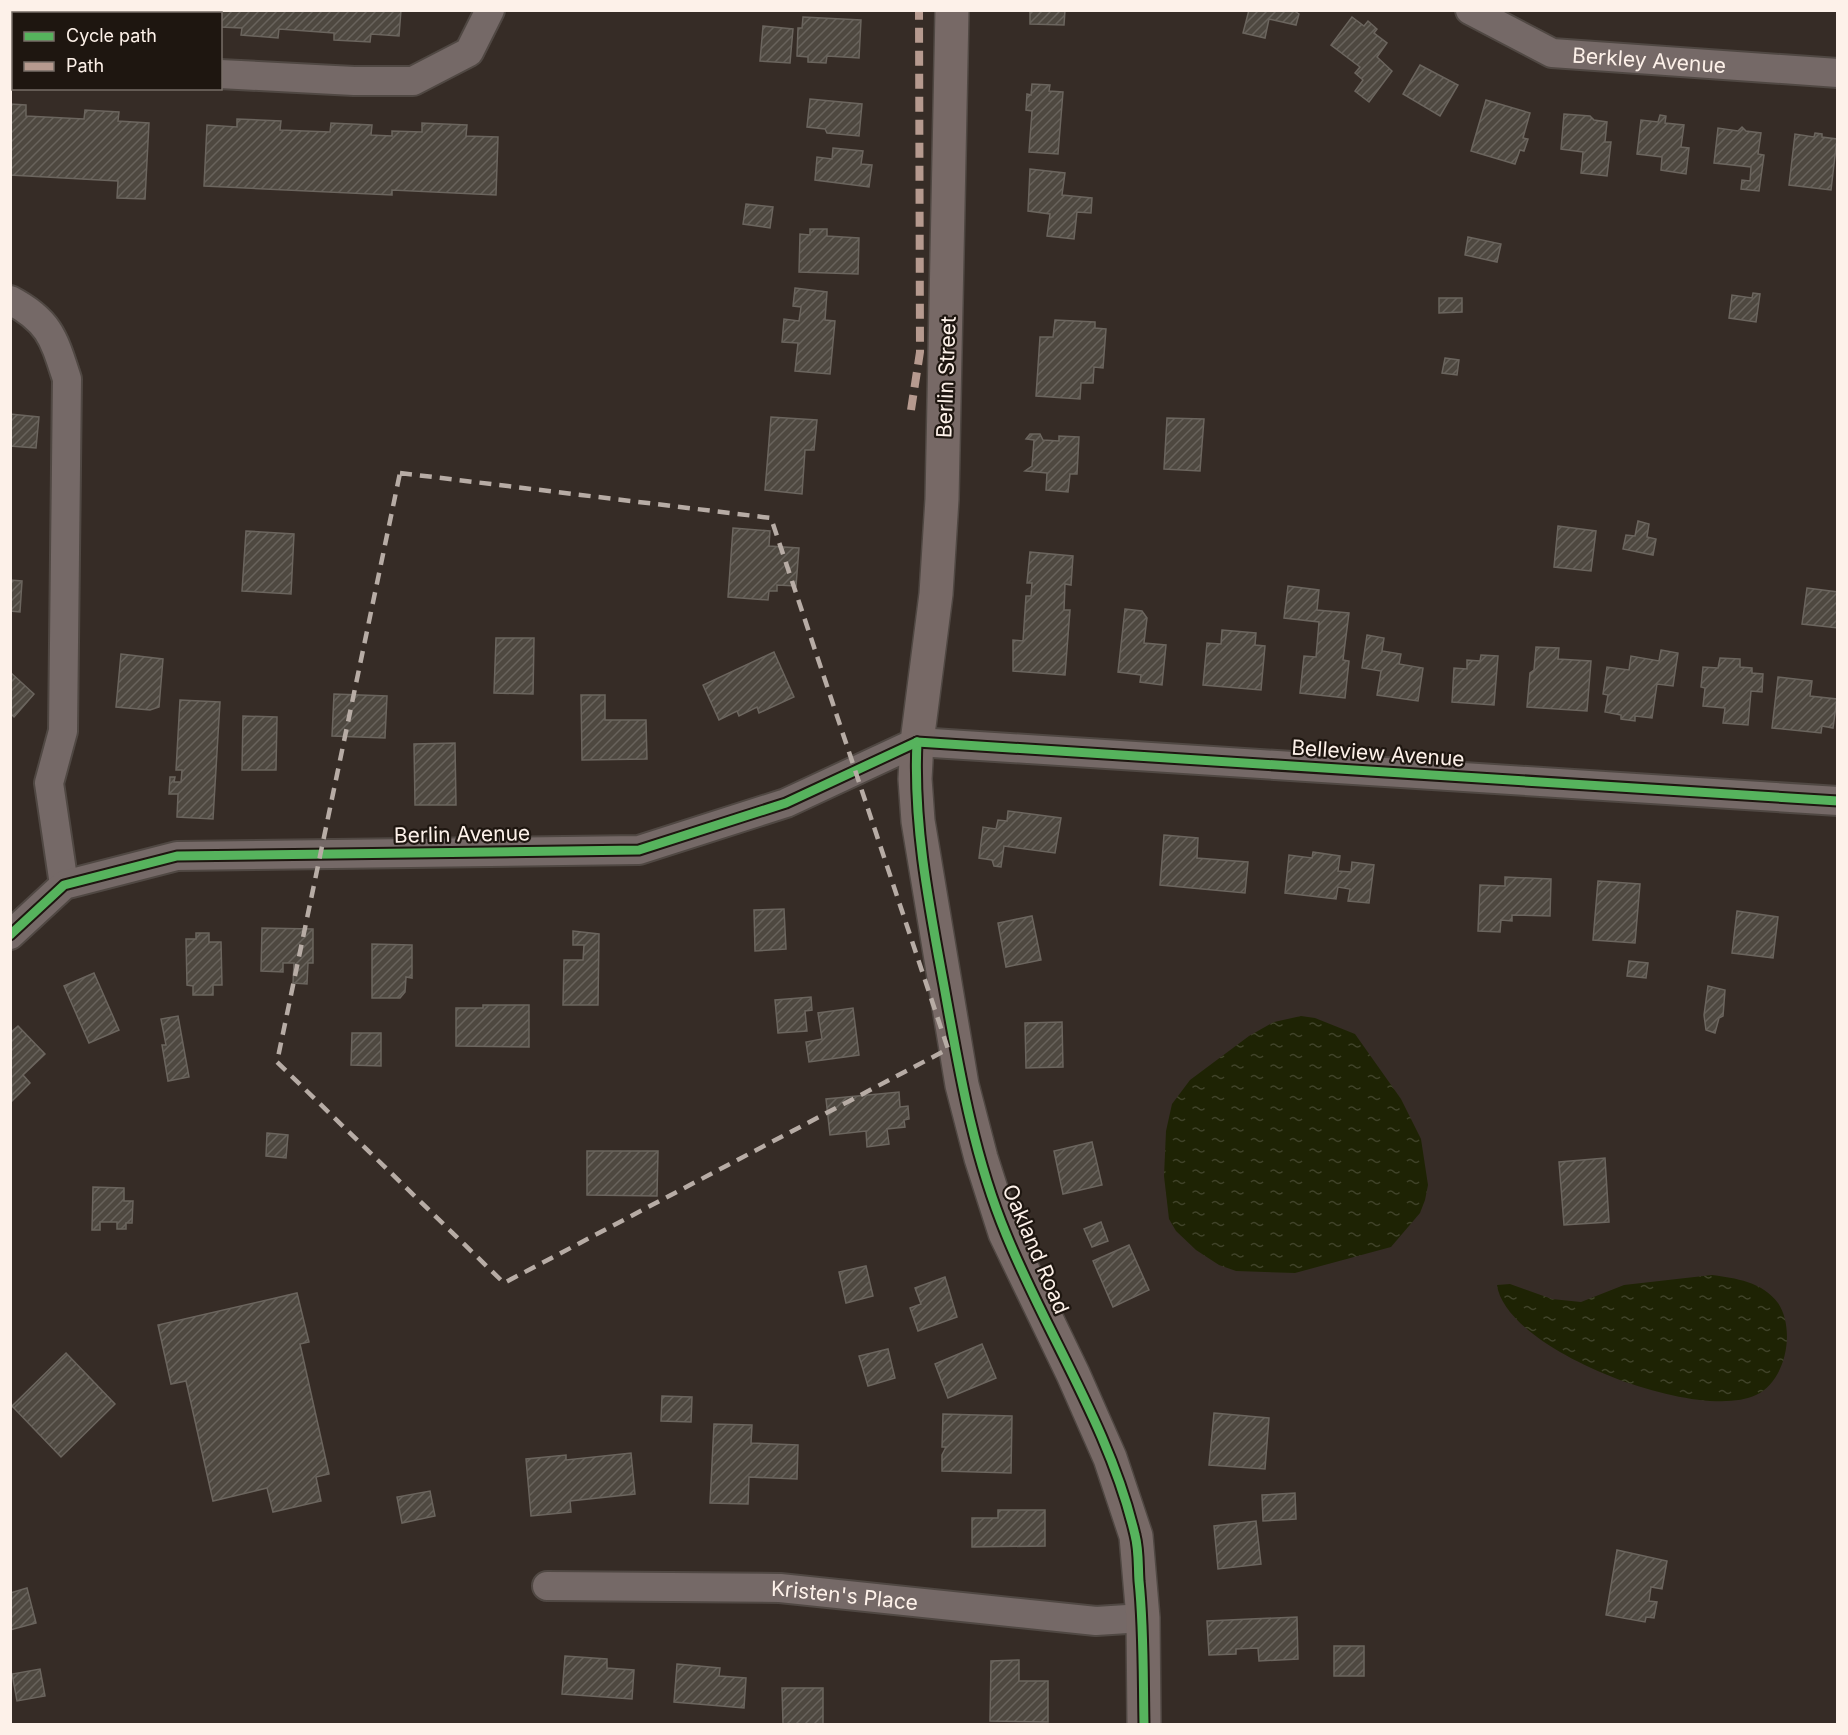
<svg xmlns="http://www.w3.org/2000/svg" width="1848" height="1735" viewBox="0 0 1848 1735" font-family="Inter,sans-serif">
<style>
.water{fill:url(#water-ripples)}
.building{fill:url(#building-hatch);stroke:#6b655e;stroke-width:1.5}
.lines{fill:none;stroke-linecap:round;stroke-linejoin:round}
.minor-casing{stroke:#504843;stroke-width:32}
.major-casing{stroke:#504843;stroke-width:36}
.minor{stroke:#756967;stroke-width:28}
.major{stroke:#776966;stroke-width:33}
.quiet{stroke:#b69a8f;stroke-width:8;stroke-dasharray:15 8;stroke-linecap:butt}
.cycleway-casing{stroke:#1e1610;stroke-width:13}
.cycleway{stroke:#56b35d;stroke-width:9}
.marked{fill:none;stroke:#b7aca5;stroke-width:4.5;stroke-dasharray:12 8;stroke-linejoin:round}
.labels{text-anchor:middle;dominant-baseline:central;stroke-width:4.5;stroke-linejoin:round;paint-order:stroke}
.street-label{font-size:21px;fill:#fdf1e9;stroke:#1e1610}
</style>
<defs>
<pattern id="water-ripples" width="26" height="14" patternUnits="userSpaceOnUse" patternTransform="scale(1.5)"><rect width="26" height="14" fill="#1e2304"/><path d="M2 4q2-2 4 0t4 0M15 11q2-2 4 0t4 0" fill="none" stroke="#404329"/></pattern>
<pattern id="building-hatch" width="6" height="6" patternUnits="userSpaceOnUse" patternTransform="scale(1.5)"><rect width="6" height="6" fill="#4e4840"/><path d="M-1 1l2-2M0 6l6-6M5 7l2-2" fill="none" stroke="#68635c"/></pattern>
</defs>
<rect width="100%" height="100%" fill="#362c26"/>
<g class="water">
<path d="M 1301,1016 L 1315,1018 L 1355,1034 L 1401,1099 L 1421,1139 L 1428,1185 L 1425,1200 L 1420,1213 L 1391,1247 L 1295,1273 L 1236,1271 L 1219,1265 L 1196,1250 L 1176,1231 L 1169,1219 L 1164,1176 L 1166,1131 L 1172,1104 L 1190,1080 L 1249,1036 L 1274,1022 Z"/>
<path d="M 1712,1275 C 1735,1278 1763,1282 1778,1303 C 1796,1330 1786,1381 1756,1395 C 1698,1423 1506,1351 1497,1285 L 1510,1284 L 1552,1299 L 1581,1302 L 1624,1285 Z"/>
</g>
<g class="building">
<path d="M 10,10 L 154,10 L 154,14 L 14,14 L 14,24 L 10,24 Z"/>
<path d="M 214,10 L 401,10 L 399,36 L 371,34 L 370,42 L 334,40 L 334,33 L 279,29 L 278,38 L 241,35 L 242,28 L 220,27 L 220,14 L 214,14 Z"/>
<path d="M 1030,10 L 1065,10 L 1064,25 L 1030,24 Z"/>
<path d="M 1249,10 L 1293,10 L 1299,14 L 1296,25 L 1269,19 L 1265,38 L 1243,33 Z"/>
<path d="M 803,17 L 861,20 L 859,58 L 827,56 L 826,63 L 808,62 L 808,57 L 797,56 L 798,28 L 802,28 Z"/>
<path d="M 1352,17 L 1364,26 L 1368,21 L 1377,29 L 1374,33 L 1387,43 L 1377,57 L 1392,71 L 1369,102 L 1355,91 L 1363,80 L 1355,73 L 1360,67 L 1331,45 Z"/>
<path d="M 763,26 L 793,29 L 790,63 L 760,61 Z"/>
<path d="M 1420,65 L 1458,85 L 1440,116 L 1403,94 Z"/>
<path d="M 1032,84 L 1050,85 L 1049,91 L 1063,92 L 1058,154 L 1029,152 L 1032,111 L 1026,110 L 1027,94 L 1031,95 Z"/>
<path d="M 810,99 L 862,104 L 859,136 L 827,133 L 825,129 L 807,127 Z"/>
<path d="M 1486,100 L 1530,113 L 1523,138 L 1528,139 L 1524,151 L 1520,150 L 1515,164 L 1471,151 Z"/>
<path d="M 10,104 L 26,105 L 26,116 L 84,119 L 85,110 L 119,112 L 118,121 L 149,123 L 145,199 L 117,198 L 118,181 L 10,175 Z"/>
<path d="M 1564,114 L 1590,116 L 1594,120 L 1607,122 L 1605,142 L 1611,142 L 1607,176 L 1581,173 L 1583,152 L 1561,149 Z"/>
<path d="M 1660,115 L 1666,116 L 1665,123 L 1684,125 L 1681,147 L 1689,148 L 1686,174 L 1661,170 L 1662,157 L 1637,154 L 1641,120 L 1658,122 Z"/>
<path d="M 237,119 L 281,121 L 280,130 L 330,132 L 331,123 L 372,125 L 371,135 L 392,136 L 392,131 L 422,132 L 422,123 L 467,125 L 466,136 L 498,137 L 496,195 L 392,190 L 392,195 L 204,186 L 207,125 L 237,127 Z"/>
<path d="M 1742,127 L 1746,131 L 1761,133 L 1758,154 L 1764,155 L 1759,191 L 1741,189 L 1742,180 L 1750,181 L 1751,167 L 1714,163 L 1718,128 L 1738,131 Z"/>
<path d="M 1815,133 L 1822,134 L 1822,137 L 1837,139 L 1831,190 L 1789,185 L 1795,134 L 1814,137 Z"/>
<path d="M 833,148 L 863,151 L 861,164 L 872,165 L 869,187 L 815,180 L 817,157 L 832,159 Z"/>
<path d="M 1030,169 L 1065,173 L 1062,195 L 1092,198 L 1091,213 L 1077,212 L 1074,239 L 1047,236 L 1050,214 L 1028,211 Z"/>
<path d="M 746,204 L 773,207 L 770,228 L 743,224 Z"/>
<path d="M 810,229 L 827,229 L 827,236 L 859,238 L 858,274 L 799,272 L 800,234 L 810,235 Z"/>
<path d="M 1468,237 L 1501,244 L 1497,262 L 1465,255 Z"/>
<path d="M 795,288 L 827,292 L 825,320 L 835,321 L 830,374 L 795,371 L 798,343 L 782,342 L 784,319 L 799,321 L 801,307 L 793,306 Z"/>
<path d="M 1753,293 L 1760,294 L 1756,322 L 1729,318 L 1732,295 L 1752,298 Z"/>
<path d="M 1439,298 L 1462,298 L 1462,312 L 1439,313 Z"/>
<path d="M 1055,320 L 1095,322 L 1095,328 L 1106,329 L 1103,368 L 1094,367 L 1093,383 L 1081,383 L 1080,399 L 1036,396 L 1040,337 L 1053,337 Z"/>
<path d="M 1445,358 L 1459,360 L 1457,375 L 1442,373 Z"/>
<path d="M 10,414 L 39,417 L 36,448 L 10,446 Z"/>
<path d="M 771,417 L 817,420 L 814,450 L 805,450 L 802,494 L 765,490 Z"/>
<path d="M 1167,418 L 1204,419 L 1200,471 L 1164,469 Z"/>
<path d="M 1030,434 L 1040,434 L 1043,440 L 1059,441 L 1059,436 L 1079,437 L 1077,474 L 1070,474 L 1068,492 L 1046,490 L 1047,473 L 1025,471 L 1032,466 L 1034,440 L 1026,439 Z"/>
<path d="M 1638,521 L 1649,524 L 1647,537 L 1656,539 L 1653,555 L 1623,549 L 1626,535 L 1635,536 Z"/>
<path d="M 1558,526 L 1596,531 L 1591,571 L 1554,567 Z"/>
<path d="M 733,528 L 770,531 L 769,546 L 799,548 L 796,586 L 777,585 L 777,591 L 769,591 L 768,600 L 728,597 Z"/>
<path d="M 246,531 L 294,534 L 291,594 L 242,591 Z"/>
<path d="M 1030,552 L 1073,556 L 1071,585 L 1065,584 L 1064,610 L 1070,610 L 1065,675 L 1013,671 L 1013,640 L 1023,641 L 1026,596 L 1031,596 L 1032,583 L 1027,583 Z"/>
<path d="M 10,580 L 22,581 L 20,612 L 10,611 Z"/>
<path d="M 1288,586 L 1319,590 L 1317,610 L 1349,613 L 1343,660 L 1349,661 L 1345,698 L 1300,693 L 1304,656 L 1316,657 L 1319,622 L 1284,618 Z"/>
<path d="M 1807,588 L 1838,592 L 1838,628 L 1802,624 Z"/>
<path d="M 1125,609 L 1142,611 L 1147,618 L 1144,643 L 1166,645 L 1162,685 L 1140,682 L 1141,675 L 1118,672 Z"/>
<path d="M 1222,630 L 1256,633 L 1255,645 L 1265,646 L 1261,690 L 1203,685 L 1207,643 L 1221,644 Z"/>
<path d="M 1367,635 L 1384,638 L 1382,651 L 1401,654 L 1399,664 L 1423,668 L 1418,701 L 1377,695 L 1381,671 L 1362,668 Z"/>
<path d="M 496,638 L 534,638 L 533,694 L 494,693 Z"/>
<path d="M 1536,647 L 1559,648 L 1558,659 L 1591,661 L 1587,711 L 1527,707 L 1530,673 L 1534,670 Z"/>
<path d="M 1661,650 L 1678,653 L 1673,686 L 1657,684 L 1652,718 L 1635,716 L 1635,721 L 1621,719 L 1621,715 L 1605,712 L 1608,695 L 1603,694 L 1607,667 L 1629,670 L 1631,656 L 1659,661 Z"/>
<path d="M 774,652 L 794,697 L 759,713 L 757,707 L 739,716 L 737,711 L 719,720 L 703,685 Z"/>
<path d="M 121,654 L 163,659 L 159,707 L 150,710 L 116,707 Z"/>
<path d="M 1481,655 L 1498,656 L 1494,705 L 1452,702 L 1454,668 L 1467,669 L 1467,660 L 1480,661 Z"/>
<path d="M 1720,658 L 1740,659 L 1740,667 L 1752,668 L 1752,673 L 1763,674 L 1762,692 L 1751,691 L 1748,725 L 1723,723 L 1725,708 L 1703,706 L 1705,688 L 1701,687 L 1703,667 L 1718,668 Z"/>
<path d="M 10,672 L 34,694 L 14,717 L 10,713 Z"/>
<path d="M 1778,677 L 1812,681 L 1810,696 L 1837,699 L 1833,728 L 1822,726 L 1821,733 L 1772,728 Z"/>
<path d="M 334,694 L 387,696 L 385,738 L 332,736 Z"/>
<path d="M 581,695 L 605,695 L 605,720 L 646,720 L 647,759 L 582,760 Z"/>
<path d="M 180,700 L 220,702 L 213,819 L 177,817 L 178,794 L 169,794 L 170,777 L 175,777 L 174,782 L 181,782 L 182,770 L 176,770 Z"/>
<path d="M 243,716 L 277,717 L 276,770 L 242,770 Z"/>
<path d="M 455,743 L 456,805 L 415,805 L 414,744 Z"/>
<path d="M 1008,811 L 1061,818 L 1055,853 L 1004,846 L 1001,867 L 994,866 L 992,860 L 979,858 L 983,827 L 996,829 L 998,820 L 1007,821 Z"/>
<path d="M 1164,835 L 1198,838 L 1197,858 L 1248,862 L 1245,893 L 1160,885 Z"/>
<path d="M 1313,852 L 1340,856 L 1338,871 L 1351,872 L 1352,862 L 1374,865 L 1369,903 L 1348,901 L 1350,889 L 1338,887 L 1336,899 L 1285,893 L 1289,855 L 1312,858 Z"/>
<path d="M 1505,877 L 1551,879 L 1550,916 L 1512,915 L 1512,921 L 1501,920 L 1500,932 L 1478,931 L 1480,885 L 1505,886 Z"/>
<path d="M 1598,881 L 1640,884 L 1635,943 L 1593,940 Z"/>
<path d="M 784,909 L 786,949 L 755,951 L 754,910 Z"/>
<path d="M 1737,911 L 1778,917 L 1773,958 L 1732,953 Z"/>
<path d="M 1032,916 L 1041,960 L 1006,967 L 998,923 Z"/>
<path d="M 262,928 L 313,929 L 313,963 L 308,963 L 307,984 L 293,983 L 294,963 L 283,963 L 283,972 L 261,971 Z"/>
<path d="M 573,931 L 599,934 L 598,1005 L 563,1005 L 564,960 L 583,960 L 584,945 L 573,945 Z"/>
<path d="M 196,933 L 209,933 L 209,942 L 221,942 L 222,985 L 213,985 L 213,995 L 193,995 L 193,986 L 187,985 L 186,939 L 196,939 Z"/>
<path d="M 372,944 L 412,945 L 412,978 L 406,977 L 405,992 L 400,998 L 372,998 Z"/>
<path d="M 1629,961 L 1648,963 L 1646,978 L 1627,976 Z"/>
<path d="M 94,973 L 119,1030 L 89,1043 L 64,986 Z"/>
<path d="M 1708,986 L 1725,990 L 1723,1016 L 1719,1018 L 1715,1033 L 1706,1030 L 1704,1015 Z"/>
<path d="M 811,997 L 812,1010 L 805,1011 L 807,1031 L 778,1033 L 775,1000 Z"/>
<path d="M 483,1005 L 529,1005 L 529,1047 L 456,1046 L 456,1008 L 483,1008 Z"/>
<path d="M 853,1008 L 859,1055 L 809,1062 L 806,1042 L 822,1039 L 818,1013 Z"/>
<path d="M 178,1016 L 189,1077 L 168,1081 L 162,1045 L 166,1045 L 161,1019 Z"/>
<path d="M 1062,1022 L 1063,1067 L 1026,1068 L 1025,1023 Z"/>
<path d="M 18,1026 L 45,1054 L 23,1075 L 30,1083 L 12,1101 L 10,1033 Z"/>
<path d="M 352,1033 L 381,1033 L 381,1066 L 351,1065 Z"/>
<path d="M 899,1092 L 900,1107 L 908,1106 L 909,1119 L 904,1120 L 905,1127 L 887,1129 L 889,1144 L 867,1147 L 866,1131 L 830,1135 L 826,1099 Z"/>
<path d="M 267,1133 L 288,1135 L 286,1158 L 266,1156 Z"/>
<path d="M 1092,1142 L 1102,1185 L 1063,1194 L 1054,1151 Z"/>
<path d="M 587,1151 L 658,1151 L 657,1196 L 587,1195 Z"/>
<path d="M 1605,1158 L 1609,1222 L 1564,1225 L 1559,1162 Z"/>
<path d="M 93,1187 L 124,1188 L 124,1201 L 133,1201 L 132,1223 L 126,1223 L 126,1229 L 117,1229 L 117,1222 L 100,1222 L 100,1230 L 92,1230 Z"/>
<path d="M 1101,1222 L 1108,1241 L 1092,1247 L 1084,1229 Z"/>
<path d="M 1129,1245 L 1149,1290 L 1113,1307 L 1093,1261 Z"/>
<path d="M 866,1266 L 873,1296 L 846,1303 L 839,1272 Z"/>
<path d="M 945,1277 L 957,1317 L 918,1331 L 910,1308 L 921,1304 L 915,1288 Z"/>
<path d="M 297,1293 L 309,1342 L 300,1344 L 329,1474 L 316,1477 L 321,1501 L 273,1512 L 267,1488 L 213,1501 L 186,1381 L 171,1384 L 158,1325 Z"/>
<path d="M 982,1344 L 996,1378 L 948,1398 L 935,1364 Z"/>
<path d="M 888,1349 L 895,1378 L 868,1386 L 859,1356 Z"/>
<path d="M 66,1353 L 115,1404 L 61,1457 L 12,1406 Z"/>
<path d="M 662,1396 L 692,1397 L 691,1422 L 661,1421 Z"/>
<path d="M 1214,1413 L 1269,1418 L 1265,1469 L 1209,1465 Z"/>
<path d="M 943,1414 L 1012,1416 L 1011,1473 L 942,1471 L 942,1455 L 946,1447 L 942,1447 Z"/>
<path d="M 714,1424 L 752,1425 L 751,1443 L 798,1445 L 797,1479 L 749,1477 L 748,1504 L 710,1503 Z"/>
<path d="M 631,1453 L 635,1494 L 570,1501 L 571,1512 L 531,1516 L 526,1459 L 566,1455 L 566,1460 Z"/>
<path d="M 430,1491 L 435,1516 L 402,1523 L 397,1497 Z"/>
<path d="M 1295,1493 L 1296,1519 L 1263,1521 L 1262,1495 Z"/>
<path d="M 998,1510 L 1045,1510 L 1045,1546 L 972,1547 L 972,1518 L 998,1518 Z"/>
<path d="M 1256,1521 L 1261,1564 L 1218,1569 L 1214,1526 Z"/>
<path d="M 1617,1550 L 1667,1561 L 1662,1589 L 1651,1587 L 1649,1601 L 1657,1602 L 1654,1618 L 1646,1617 L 1645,1622 L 1606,1615 Z"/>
<path d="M 27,1588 L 36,1623 L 10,1630 L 10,1593 Z"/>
<path d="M 1297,1617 L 1298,1659 L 1259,1661 L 1258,1648 L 1236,1649 L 1236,1654 L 1209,1655 L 1207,1621 Z"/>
<rect x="1334" y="1646" width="30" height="30"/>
<path d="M 565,1656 L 607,1659 L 607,1668 L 634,1670 L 632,1699 L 562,1694 Z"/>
<path d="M 1019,1660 L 1019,1681 L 1048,1681 L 1048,1722 L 990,1721 L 991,1661 Z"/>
<path d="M 677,1664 L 720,1668 L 719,1676 L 746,1678 L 744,1708 L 674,1702 Z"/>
<path d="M 40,1669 L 45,1696 L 17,1701 L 12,1674 Z"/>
<path d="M 782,1688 L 823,1688 L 823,1724 L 783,1724 Z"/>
</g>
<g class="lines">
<defs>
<g id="minor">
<path id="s1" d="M 1470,10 L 1552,53 L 1838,73"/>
<path d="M 10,60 L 14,61"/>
<path d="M 220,74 L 354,81 L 413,81 L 469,52 L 490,10"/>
<path d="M 10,300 C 50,321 54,339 67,379 L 63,731 L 49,783 L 64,885"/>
<path d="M 10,935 L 64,885 L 177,856 L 639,850 L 786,803 L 917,742 L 1838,801"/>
<path id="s2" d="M 547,1586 L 780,1588 L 1096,1621 L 1143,1618"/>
</g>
<path id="major" d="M 952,10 L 942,499 L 936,594 L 917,742 L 915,779 L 918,821 L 962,1085 L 981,1158 L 1005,1233 L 1073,1374 L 1110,1458 L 1136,1536 L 1143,1618 L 1144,1724"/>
</defs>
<use href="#minor" class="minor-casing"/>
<use href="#major" class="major-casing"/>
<use href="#minor" class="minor"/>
<use href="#major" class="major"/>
<path class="quiet" d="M 911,410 L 920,352 L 919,10"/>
<defs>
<g id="cycleway">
<path d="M 917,742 C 913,824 929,905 944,986 C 959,1069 973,1155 1006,1234 C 1047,1335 1110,1428 1135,1535 C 1139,1550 1138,1566 1139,1581 C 1144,1629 1143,1677 1144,1724"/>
<path d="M 917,742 L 1838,801"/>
<path d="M 10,935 L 64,885 L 177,856 L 639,850 L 786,803 L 917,742"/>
</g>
</defs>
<use href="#cycleway" class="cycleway-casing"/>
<use href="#cycleway" class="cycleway"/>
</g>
<path class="marked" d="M 400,473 L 771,518 L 948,1049 L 504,1283 L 277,1062 Z"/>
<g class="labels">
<g class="street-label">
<text stroke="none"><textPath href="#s1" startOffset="190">Berkley Avenue</textPath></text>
<text transform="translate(946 377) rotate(-88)">Berlin Street</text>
<text transform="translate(1378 753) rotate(4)">Belleview Avenue</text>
<text transform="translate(462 834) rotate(-1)">Berlin Avenue</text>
<text transform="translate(1036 1249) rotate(67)">Oakland Road</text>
<text stroke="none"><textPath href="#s2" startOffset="298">Kristen's Place</textPath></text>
</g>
</g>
<rect width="1848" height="1735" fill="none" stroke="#fdf1e9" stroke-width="24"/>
<rect x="12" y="12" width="210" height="78" fill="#1e1610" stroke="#776e67" stroke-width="1.5"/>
<rect x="24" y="32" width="30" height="9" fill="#56b35d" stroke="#776e67" stroke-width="1.5"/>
<text x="66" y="42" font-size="18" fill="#fdf1e9">Cycle path</text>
<rect x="24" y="62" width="30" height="9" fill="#b69a8f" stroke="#776e67" stroke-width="1.5"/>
<text x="66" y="72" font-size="18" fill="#fdf1e9">Path</text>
</svg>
